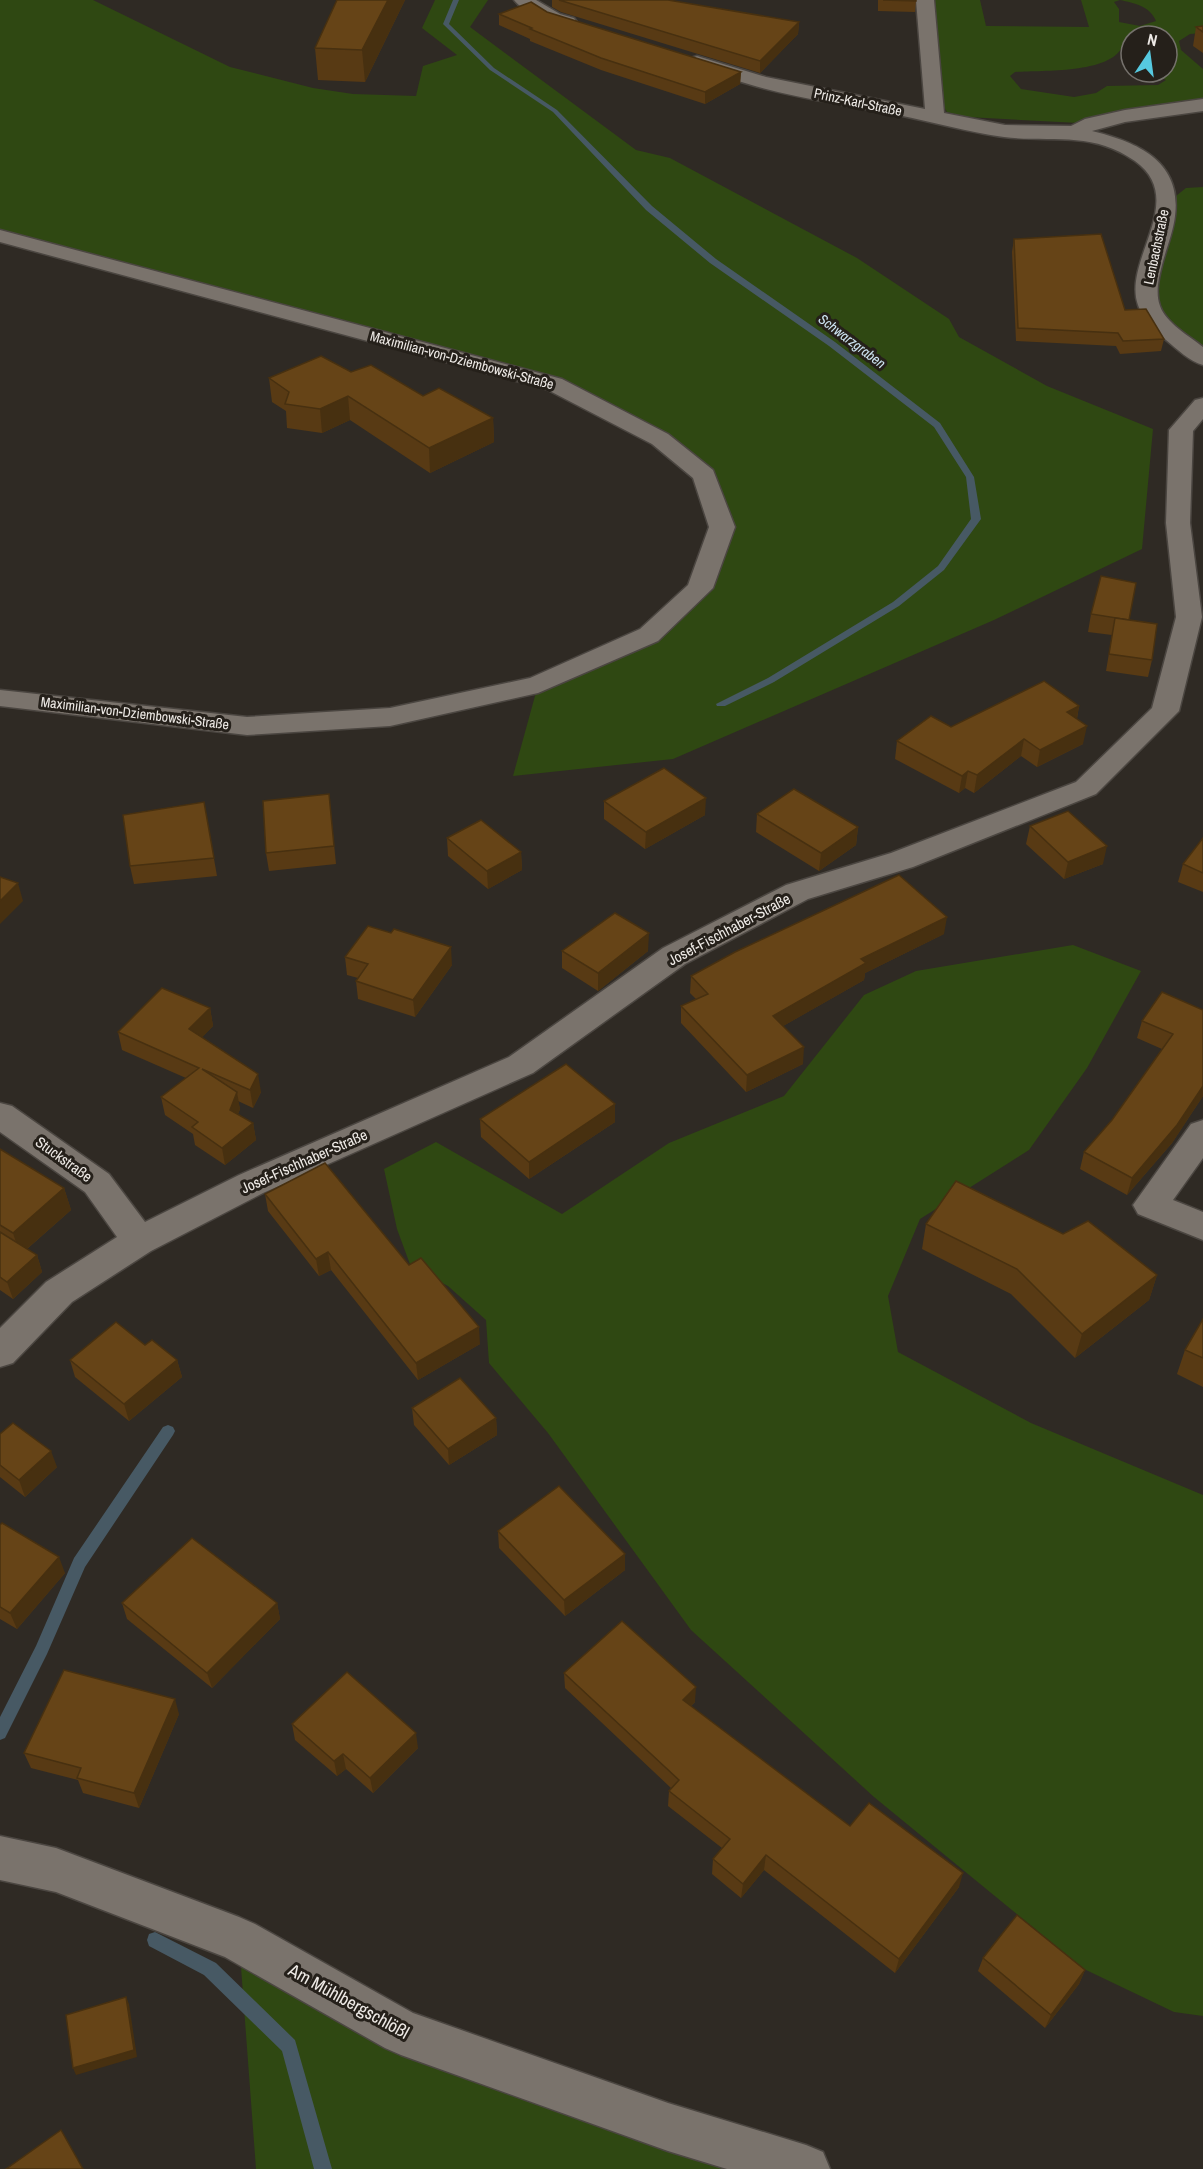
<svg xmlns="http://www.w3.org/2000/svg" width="1203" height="2169" viewBox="0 0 1203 2169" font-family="'Archivo Narrow',sans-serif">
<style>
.green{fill:#2f4812;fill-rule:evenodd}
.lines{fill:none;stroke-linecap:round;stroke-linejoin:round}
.stream{fill:#475964;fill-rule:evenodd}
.street-casing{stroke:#4b4641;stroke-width:3}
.secondary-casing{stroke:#4b4641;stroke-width:3}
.street{fill:#7a736c;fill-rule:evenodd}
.secondary{fill:#7a736c;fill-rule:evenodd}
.wall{fill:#583a14}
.shaded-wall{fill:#473010}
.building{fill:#664417;stroke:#473010;stroke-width:1.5}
.labels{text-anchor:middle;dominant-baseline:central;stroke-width:6;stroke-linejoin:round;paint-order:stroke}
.far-street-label{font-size:14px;fill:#eeeae6;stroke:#25201a}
.far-water-label{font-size:14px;font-style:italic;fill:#cee5f3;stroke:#25201a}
.street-label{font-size:15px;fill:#eeeae6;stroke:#25201a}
.near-street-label{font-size:18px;fill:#eeeae6;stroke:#25201a}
</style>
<rect width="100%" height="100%" fill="#2f2a24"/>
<g class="green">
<path d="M 0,0 L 93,0 L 230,67 L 313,88 L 353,94 L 416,96 L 423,66 L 457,55 L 422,28 L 435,0 L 488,0 L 470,27 L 636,150 L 670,158 L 857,258 L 949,319 L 959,337 L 1047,386 L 1153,429 L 1142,549 L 994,620 L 673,759 L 513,776 L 538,685 L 649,635 L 700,588 L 722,527 L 704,475 L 565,390 L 0,236 Z"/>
<path d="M 930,0 L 980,0 L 986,26 L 1089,27 L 1081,0 L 1203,0 L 1203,33 L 1190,34 L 1179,41 L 1181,50 L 1203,69 L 1203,98 L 1079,123 L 967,117 L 947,112 L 939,99 ZM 1120,0 C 1134,3 1150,6 1156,21 L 1140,26 L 1119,22 L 1119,9 L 1114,2 ZM 1131,36 L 1167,36 L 1167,72 L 1154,72 L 1166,80 L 1158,85 L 1107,86 L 1096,93 L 1074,97 L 1021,89 L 1010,76 L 1015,72 C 1042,70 1109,74 1122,47 L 1131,49 Z"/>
<path d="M 1203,187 L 1203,346 L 1183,334 L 1163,317 L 1154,296 L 1161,251 L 1176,196 L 1186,188 Z"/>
<path d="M 1073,945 L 1141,971 L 1087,1068 L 1029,1150 L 920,1219 L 888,1296 L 898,1352 L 1031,1423 L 1203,1495 L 1203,2016 L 1174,2012 L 1084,1969 L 874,1797 L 691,1630 L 548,1433 L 489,1363 L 486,1320 L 448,1286 L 411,1267 L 397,1229 L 384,1169 L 436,1142 L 562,1214 L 669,1143 L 784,1096 L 864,995 L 916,971 Z"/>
<path d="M 239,1940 L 401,2032 L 806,2169 L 256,2169 Z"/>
</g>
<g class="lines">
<g class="stream">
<path d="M 453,0 L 459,0 L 449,24 L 494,68 L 557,110 L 652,206 L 716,259 L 835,342 L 940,423 L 974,477 L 981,519 L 944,570 L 899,606 L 774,682 L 725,706 L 717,706 L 716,704 L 768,678 L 893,602 L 938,566 L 971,519 L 966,477 L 934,427 L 829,346 L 710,263 L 646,210 L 553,112 L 490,70 L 443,24 Z"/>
<path d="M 168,1425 L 173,1427 L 175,1431 L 173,1435 L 85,1567 L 47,1654 L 5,1738 L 0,1740 L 0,1717 L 36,1646 L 74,1558 L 163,1427 Z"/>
<path d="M 155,1932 L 216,1963 L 295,2040 L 332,2169 L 314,2169 L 282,2051 L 204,1975 L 149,1946 L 147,1940 L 149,1934 Z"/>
</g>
<defs>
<g id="street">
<path d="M 514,0 L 536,0 L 560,14 L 574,18 L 577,22 L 574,26 C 559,30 523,12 514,0 Z"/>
<path d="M 916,0 L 934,0 L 944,113 L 1005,125 L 1071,126 L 1085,119 L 1125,110 L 1203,99 L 1203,111 L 1125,122 L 1092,131 C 1137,142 1182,161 1175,216 C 1173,233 1166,249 1162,265 C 1159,277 1155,293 1160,306 C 1166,323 1189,336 1203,347 L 1203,365 C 1189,361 1177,349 1166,340 C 1155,330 1142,319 1138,305 C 1122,260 1189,200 1135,161 C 1091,130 1051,143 1004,137 C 968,132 933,122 898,115 C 851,106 802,99 755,86 C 734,80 712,73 691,66 L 688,62 L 691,58 L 697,56 L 766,77 L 925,109 Z"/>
<path d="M 1203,398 L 1203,419 L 1193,431 L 1190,523 L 1202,617 L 1179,711 L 1096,794 L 913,867 L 808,899 L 685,964 L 533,1073 L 263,1193 L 151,1251 L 72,1302 L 13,1363 L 0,1367 L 0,1328 L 46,1282 L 117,1237 L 85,1192 L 0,1132 L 0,1103 L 12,1106 L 109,1174 L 145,1222 L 239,1175 L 509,1057 L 663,948 L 786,885 L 891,853 L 1076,782 L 1152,708 L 1176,617 L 1166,523 L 1169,430 L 1195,400 Z"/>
<path d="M 1203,1120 L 1203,1158 L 1173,1200 L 1203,1212 L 1203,1240 L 1138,1214 L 1133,1205 L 1191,1124 Z"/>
<path d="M 0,1836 L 56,1848 L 239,1917 L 255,1924 L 413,2013 L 668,2103 L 806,2145 L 823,2152 L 830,2169 L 727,2169 L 668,2151 L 401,2055 L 385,2048 L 225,1957 L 56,1892 L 0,1880 Z"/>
</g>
<path id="secondary" d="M 0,230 L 562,379 L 668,434 L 713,470 L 735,527 L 713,588 L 658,641 L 538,693 L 390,726 L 247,735 L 0,706 L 0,690 L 247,717 L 390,708 L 530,678 L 640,629 L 688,585 L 709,527 L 693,478 L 652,444 L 546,389 L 0,242 Z"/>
</defs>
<use href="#street" class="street-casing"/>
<use href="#secondary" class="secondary-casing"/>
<use href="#street" class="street"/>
<use href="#secondary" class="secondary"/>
</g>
<g class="wall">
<path d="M 337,0 L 405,0 L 365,82 L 318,80 L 315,48 Z"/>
<path d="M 552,0 L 668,0 L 799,22 L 798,34 L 760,73 L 561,12 L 552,7 Z"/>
<path d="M 878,0 L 916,0 L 915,12 L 878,11 Z"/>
<path d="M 547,12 L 741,72 L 740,84 L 705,104 L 601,70 L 530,41 L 530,39 L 499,25 L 499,14 Z"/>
<path d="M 1203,26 L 1203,53 L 1193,46 L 1196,27 Z"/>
<path d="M 1014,239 L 1125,310 L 1164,339 L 1161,351 L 1120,354 L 1116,346 L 1016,341 L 1012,252 Z"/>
<path d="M 351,372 L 493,418 L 494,442 L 430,473 L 350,420 L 322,433 L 287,428 L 286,411 L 272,402 L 269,378 Z"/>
<path d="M 1091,614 L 1129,620 L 1152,660 L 1148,677 L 1106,671 L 1112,635 L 1088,632 Z"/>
<path d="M 1079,706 L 1077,719 L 1083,744 L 1037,767 L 1021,756 L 974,793 L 965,788 L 959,793 L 895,759 L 897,741 L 951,727 Z"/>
<path d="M 329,794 L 336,864 L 269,871 L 266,853 Z"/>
<path d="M 604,801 L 705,815 L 645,849 L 604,819 Z"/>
<path d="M 204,802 L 217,876 L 134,884 L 130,866 Z"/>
<path d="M 757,814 L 858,827 L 856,845 L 819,871 L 756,832 Z"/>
<path d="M 1030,826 L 1103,864 L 1064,879 L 1026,844 Z"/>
<path d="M 447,838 L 521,852 L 522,870 L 488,889 L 448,856 Z"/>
<path d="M 1203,838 L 1203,892 L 1178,882 L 1183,864 Z"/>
<path d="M 391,933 L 452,965 L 415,1017 L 358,999 L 356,981 L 358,978 L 347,975 L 345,957 Z"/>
<path d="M 944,934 L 865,973 L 864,980 L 783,1026 L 803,1064 L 746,1092 L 681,1023 L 681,1006 L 696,999 L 690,993 L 691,976 Z"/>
<path d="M 562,951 L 648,951 L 598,991 L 562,968 Z"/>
<path d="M 210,1008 L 213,1026 L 202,1037 L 261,1092 L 253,1108 L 238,1101 L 240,1109 L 238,1114 L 253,1123 L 256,1140 L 225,1165 L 195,1145 L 193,1134 L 165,1115 L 161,1097 L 186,1078 L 122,1050 L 118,1032 Z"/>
<path d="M 1203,1010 L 1203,1096 L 1172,1143 L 1127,1195 L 1080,1169 L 1084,1152 L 1112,1120 L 1162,1049 L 1137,1038 L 1142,1021 Z"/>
<path d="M 480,1119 L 615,1122 L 529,1179 L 481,1137 Z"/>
<path d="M 0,1149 L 64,1188 L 71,1210 L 27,1249 L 37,1255 L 42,1272 L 13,1299 L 0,1290 Z"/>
<path d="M 265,1194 L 409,1265 L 480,1344 L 418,1380 L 331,1270 L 319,1276 L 268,1211 Z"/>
<path d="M 926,1224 L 1063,1234 L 1157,1275 L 1149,1300 L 1075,1358 L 1011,1294 L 922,1249 Z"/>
<path d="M 1203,1319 L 1203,1387 L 1177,1374 L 1185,1350 Z"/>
<path d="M 145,1345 L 177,1360 L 182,1377 L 129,1421 L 75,1377 L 70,1360 Z"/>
<path d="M 412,1408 L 496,1418 L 497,1435 L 449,1465 L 414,1425 Z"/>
<path d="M 0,1434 L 57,1467 L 25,1497 L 0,1477 Z"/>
<path d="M 0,1525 L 65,1573 L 17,1629 L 0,1619 Z"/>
<path d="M 498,1531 L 625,1554 L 625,1570 L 565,1616 L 499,1548 Z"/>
<path d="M 122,1603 L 277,1603 L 280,1619 L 212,1688 L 127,1619 Z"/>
<path d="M 564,1673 L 695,1702 L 691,1706 L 850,1826 L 959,1887 L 895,1973 L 764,1870 L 741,1898 L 712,1874 L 713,1859 L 722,1848 L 668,1806 L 669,1791 L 671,1788 L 565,1688 Z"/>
<path d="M 179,1714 L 139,1808 L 83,1793 L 78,1780 L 31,1768 L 24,1753 Z"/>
<path d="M 292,1724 L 418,1748 L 373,1793 L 346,1769 L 337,1776 L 295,1740 Z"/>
<path d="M 983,1958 L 1085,1970 L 1079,1984 L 1045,2028 L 978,1971 Z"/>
</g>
<g class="shaded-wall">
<path d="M 388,0 L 405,0 L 365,82 L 362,50 Z"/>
<path d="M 799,22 L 798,34 L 760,73 L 760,61 Z"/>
<path d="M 741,72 L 740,84 L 705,104 L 705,92 Z"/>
<path d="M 348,396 L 350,420 L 322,433 L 320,409 Z"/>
<path d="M 493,418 L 494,442 L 430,473 L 429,448 Z"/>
<path d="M 1079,706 L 1076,723 L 1067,712 Z"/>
<path d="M 1087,726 L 1083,744 L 1037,767 L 1040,750 Z"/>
<path d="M 1024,739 L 1021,756 L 974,793 L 977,775 Z"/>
<path d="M 968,771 L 965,788 L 959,793 L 962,776 Z"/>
<path d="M 706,798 L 705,815 L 645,849 L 646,832 Z"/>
<path d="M 858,827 L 856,845 L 819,871 L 821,853 Z"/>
<path d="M 1107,846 L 1103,864 L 1064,879 L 1068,862 Z"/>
<path d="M 521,852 L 522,870 L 488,889 L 487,871 Z"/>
<path d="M 18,883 L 23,901 L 0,924 L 0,901 Z"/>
<path d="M 947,917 L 944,934 L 865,973 L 864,980 L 771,1033 L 773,1016 L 861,959 Z"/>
<path d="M 649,933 L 648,951 L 598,991 L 598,973 Z"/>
<path d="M 451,947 L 452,965 L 415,1017 L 413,1000 Z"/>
<path d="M 210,1008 L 213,1026 L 193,1047 L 189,1029 Z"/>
<path d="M 804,1047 L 803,1064 L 746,1092 L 747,1075 Z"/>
<path d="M 258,1074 L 261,1092 L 253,1108 L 250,1090 Z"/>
<path d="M 1203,1086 L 1203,1096 L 1172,1143 L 1127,1195 L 1132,1178 Z"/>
<path d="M 237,1092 L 240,1109 L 233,1128 L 230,1110 Z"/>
<path d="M 615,1104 L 615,1122 L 529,1179 L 529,1162 Z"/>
<path d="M 253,1123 L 256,1140 L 225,1165 L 222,1148 Z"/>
<path d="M 64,1188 L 71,1210 L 20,1255 L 13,1233 Z"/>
<path d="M 328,1252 L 331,1270 L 319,1276 L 316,1259 Z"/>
<path d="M 37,1255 L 42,1272 L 13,1299 L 7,1282 Z"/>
<path d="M 1157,1275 L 1149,1300 L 1075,1358 L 1082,1334 Z"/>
<path d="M 479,1327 L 480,1344 L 418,1380 L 416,1363 Z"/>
<path d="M 177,1360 L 182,1377 L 129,1421 L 124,1404 Z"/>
<path d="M 496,1418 L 497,1435 L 449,1465 L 448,1449 Z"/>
<path d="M 51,1451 L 57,1467 L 25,1497 L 19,1480 Z"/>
<path d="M 625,1554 L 625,1570 L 565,1616 L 564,1600 Z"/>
<path d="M 59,1557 L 65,1573 L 17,1629 L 10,1613 Z"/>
<path d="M 277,1603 L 280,1619 L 212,1688 L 207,1673 Z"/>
<path d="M 696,1687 L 695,1702 L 682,1715 L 683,1700 Z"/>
<path d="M 175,1699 L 179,1714 L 139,1808 L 134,1793 Z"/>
<path d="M 416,1733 L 418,1748 L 373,1793 L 370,1778 Z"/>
<path d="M 343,1754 L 346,1769 L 337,1776 L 334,1761 Z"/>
<path d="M 766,1855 L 764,1870 L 741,1898 L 743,1884 Z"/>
<path d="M 963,1873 L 959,1887 L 895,1973 L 899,1959 Z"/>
<path d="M 1085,1970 L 1079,1984 L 1045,2028 L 1051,2015 Z"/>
<path d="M 126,1997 L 129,2004 L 137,2057 L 76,2075 L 73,2068 Z"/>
</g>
<g class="building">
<path d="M 337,0 L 388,0 L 362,50 L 315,48 Z"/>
<path d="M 559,0 L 668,0 L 799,22 L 760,61 Z"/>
<path d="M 883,0 L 916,0 L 916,1 Z"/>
<path d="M 531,2 L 547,12 L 741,72 L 705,92 L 601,58 L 530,29 L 532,28 L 499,14 Z"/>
<path d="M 1203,26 L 1203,32 L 1196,27 Z"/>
<path d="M 1101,234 L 1125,310 L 1146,309 L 1164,339 L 1123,341 L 1118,333 L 1018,328 L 1014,239 Z"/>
<path d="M 321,356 L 351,372 L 371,365 L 423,396 L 439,388 L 493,418 L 429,448 L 348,396 L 320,409 L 285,404 L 289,392 L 269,378 Z"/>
<path d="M 1101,576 L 1136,583 L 1129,620 L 1091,614 Z"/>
<path d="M 1115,618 L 1157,624 L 1152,660 L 1109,654 Z"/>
<path d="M 1044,681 L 1079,706 L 1067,712 L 1087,726 L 1040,750 L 1024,739 L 977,775 L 968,771 L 962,776 L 897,741 L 931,716 L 951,727 Z"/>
<path d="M 664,768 L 706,798 L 646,832 L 604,801 Z"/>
<path d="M 794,789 L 858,827 L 821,853 L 757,814 Z"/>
<path d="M 329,794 L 334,846 L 266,853 L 263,801 Z"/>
<path d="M 204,802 L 214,858 L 130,866 L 123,815 Z"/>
<path d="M 1068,811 L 1107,846 L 1068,862 L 1030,826 Z"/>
<path d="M 481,820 L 521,852 L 487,871 L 447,838 Z"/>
<path d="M 1203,838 L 1203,873 L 1183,864 Z"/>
<path d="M 899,875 L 947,917 L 861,959 L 866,963 L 773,1016 L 804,1047 L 747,1075 L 681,1006 L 708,994 L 691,976 L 735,952 Z"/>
<path d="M 0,877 L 18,883 L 0,901 Z"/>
<path d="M 615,913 L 649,933 L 598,973 L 562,951 Z"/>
<path d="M 368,926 L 391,933 L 394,929 L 451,947 L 413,1000 L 356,981 L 368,964 L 345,957 Z"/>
<path d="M 162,988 L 210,1008 L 189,1029 L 258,1074 L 250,1090 L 202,1069 L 237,1092 L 230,1110 L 253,1123 L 222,1148 L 192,1127 L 198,1122 L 161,1097 L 199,1068 L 118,1032 Z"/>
<path d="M 1162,992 L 1203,1010 L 1203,1086 L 1177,1125 L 1132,1178 L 1084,1152 L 1112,1120 L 1173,1034 L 1142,1021 Z"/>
<path d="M 566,1064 L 615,1104 L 529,1162 L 480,1119 Z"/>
<path d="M 0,1149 L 64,1188 L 13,1233 L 0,1225 Z"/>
<path d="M 325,1163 L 409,1265 L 421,1258 L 479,1327 L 416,1363 L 328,1252 L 316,1259 L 265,1194 Z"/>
<path d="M 956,1181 L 1063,1234 L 1088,1221 L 1157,1275 L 1082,1334 L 1017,1269 L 926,1224 Z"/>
<path d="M 0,1232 L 37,1255 L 7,1282 L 0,1277 Z"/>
<path d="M 1203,1319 L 1203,1358 L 1185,1350 Z"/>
<path d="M 116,1322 L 145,1345 L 152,1340 L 177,1360 L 124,1404 L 70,1360 Z"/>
<path d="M 460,1378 L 496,1418 L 448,1449 L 412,1408 Z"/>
<path d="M 13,1423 L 51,1451 L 19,1480 L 0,1465 L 0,1434 Z"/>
<path d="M 559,1486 L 625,1554 L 564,1600 L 498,1531 Z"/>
<path d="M 2,1523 L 59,1557 L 10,1613 L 0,1607 L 0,1525 Z"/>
<path d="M 192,1538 L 277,1603 L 207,1673 L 122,1603 Z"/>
<path d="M 622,1621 L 696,1687 L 683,1700 L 850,1826 L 869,1803 L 963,1873 L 899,1959 L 766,1855 L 743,1884 L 713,1859 L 730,1839 L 669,1791 L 679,1780 L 564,1673 Z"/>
<path d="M 64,1670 L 175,1699 L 134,1793 L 77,1778 L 81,1768 L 24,1753 Z"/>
<path d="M 347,1672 L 416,1733 L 370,1778 L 343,1754 L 334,1761 L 292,1724 Z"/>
<path d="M 1017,1915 L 1085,1970 L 1051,2015 L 983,1958 Z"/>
<path d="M 126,1997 L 134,2050 L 73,2068 L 66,2015 Z"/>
<path d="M 61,2130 L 83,2169 L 6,2169 Z"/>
</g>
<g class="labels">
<g class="far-street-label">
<text transform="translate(858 102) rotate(12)">Prinz-Karl-Straße</text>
<text transform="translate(1156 247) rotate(-78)">Lenbachstraße</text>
<text transform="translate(462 360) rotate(15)">Maximilian-von-Dziembowski-Straße</text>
<text transform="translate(135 713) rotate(7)">Maximilian-von-Dziembowski-Straße</text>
</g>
<g class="far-water-label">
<text transform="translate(852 341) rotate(37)">Schwarzgraben</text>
</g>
<g class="street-label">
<text transform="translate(729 929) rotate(-28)">Josef-Fischhaber-Straße</text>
<text transform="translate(64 1159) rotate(36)">Stuckstraße</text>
<text transform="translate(304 1161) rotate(-24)">Josef-Fischhaber-Straße</text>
</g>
<g class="near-street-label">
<text transform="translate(349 2001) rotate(29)">Am Mühlbergschlößl</text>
</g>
</g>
<g transform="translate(1149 54) rotate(13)"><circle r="28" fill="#25201a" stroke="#75716c" stroke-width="1.5"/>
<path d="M0-4.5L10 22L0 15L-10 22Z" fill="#56c9e0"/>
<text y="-9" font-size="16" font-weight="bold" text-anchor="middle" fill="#eeeae6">N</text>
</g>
</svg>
